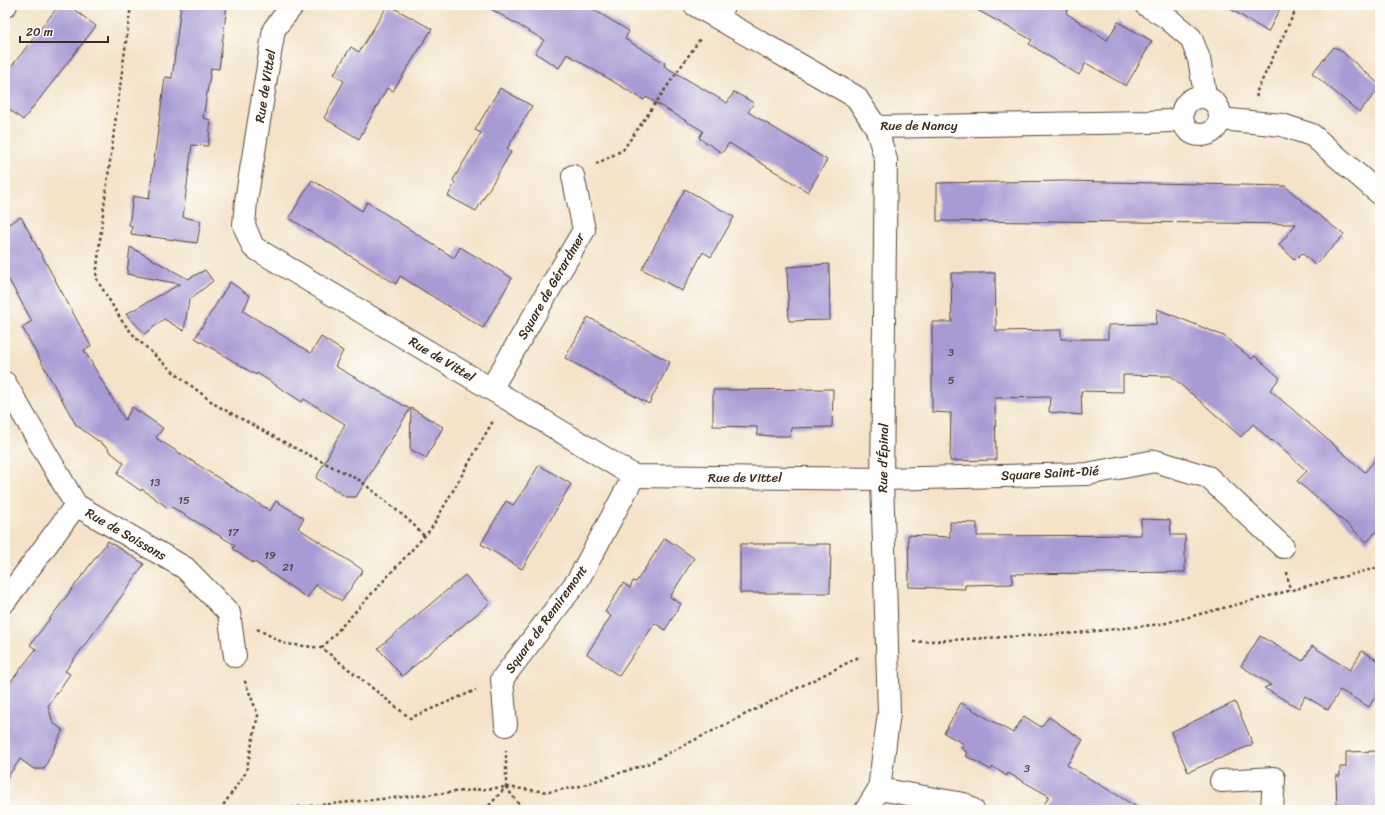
<svg xmlns="http://www.w3.org/2000/svg" width="1385" height="815" viewBox="0 0 1385 815" font-family="Sriracha,sans-serif">
<style>
.building{fill:#a89bd4}
.lines{fill:none;stroke-linecap:round;stroke-linejoin:round}
.minor-casing{stroke:#574638;stroke-width:24}
.tertiary-casing{stroke:#574638;stroke-width:24}
.path{stroke:#574638;stroke-width:2.5;stroke-dasharray:3 3;stroke-linecap:butt}
.minor{stroke:#fff;stroke-width:22}
.tertiary{stroke:#fff;stroke-width:22}
.labels{text-anchor:middle;dominant-baseline:central;stroke-width:3;stroke-linejoin:round;paint-order:stroke}
.number-label{font-size:11px;fill:#56464c}
.street-label{font-size:13px;fill:#3b2a1e;stroke:#fdfcf7}
</style>
<rect width="100%" height="100%" fill="#fdfcf7"/>
<filter id="ink" filterUnits="userSpaceOnUse"><feTurbulence type="fractalNoise" baseFrequency=".025" numOctaves="2"/><feDisplacementMap in="SourceGraphic" scale="8" xChannelSelector="R" yChannelSelector="G"/><feConvolveMatrix kernelMatrix="1 2 1 2 8 2 1 2 1" color-interpolation-filters="sRGB"/></filter>
<filter id="wash" filterUnits="userSpaceOnUse"><feTurbulence type="fractalNoise" baseFrequency=".012" numOctaves="4" result="noise"/><feDisplacementMap in="SourceGraphic" scale="16" xChannelSelector="R" yChannelSelector="G"/><feGaussianBlur stdDeviation="0.9" result="paint"/><feColorMatrix in="noise" values="0 0 0 0 0 0 0 0 0 0 0 0 0 0 0 0 0 1.4 0 .05"/><feComposite in="paint" operator="in"/></filter>
<g filter="url(#wash)">
<rect width="100%" height="100%" fill="#f4e3c9"/>
<g id="blocks">
<g class="building">
<path d="M 59,5 L 68,5 L 96,26 L 23,120 L 5,106 L 5,75 Z"/>
<path d="M 181,5 L 227,5 L 219,69 L 211,68 L 203,118 L 211,120 L 208,146 L 192,145 L 183,217 L 201,221 L 197,243 L 131,234 L 132,226 L 129,225 L 133,196 L 149,199 L 165,77 L 172,78 Z"/>
<path d="M 388,5 L 432,29 L 393,91 L 387,88 L 359,139 L 324,118 L 344,81 L 334,74 L 351,47 L 359,52 Z"/>
<path d="M 484,5 L 586,5 L 629,31 L 625,39 L 665,63 L 664,66 L 727,103 L 734,92 L 754,103 L 748,112 L 827,160 L 808,192 L 729,143 L 722,153 L 699,138 L 703,131 L 646,97 L 644,100 L 567,54 L 559,68 L 535,53 L 544,40 Z"/>
<path d="M 968,5 L 1070,5 L 1066,13 L 1107,40 L 1118,22 L 1152,41 L 1126,86 L 1086,63 L 1079,75 L 1029,44 L 1032,40 Z"/>
<path d="M 1224,5 L 1282,5 L 1268,32 Z"/>
<path d="M 1334,47 L 1338,49 L 1338,48 L 1380,85 L 1380,88 L 1359,112 L 1312,73 Z"/>
<path d="M 500,88 L 532,106 L 507,149 L 511,152 L 476,211 L 448,196 L 455,183 L 453,180 L 481,133 L 475,130 Z"/>
<path d="M 312,180 L 362,211 L 367,202 L 454,258 L 460,247 L 512,278 L 483,328 L 400,276 L 396,284 L 289,218 Z"/>
<path d="M 1065,181 L 1285,186 L 1310,208 L 1344,235 L 1315,265 L 1302,253 L 1295,260 L 1279,245 L 1296,224 L 1048,221 L 1048,222 L 937,221 L 937,183 Z"/>
<path d="M 685,189 L 734,217 L 711,257 L 703,252 L 682,291 L 642,269 Z"/>
<path d="M 21,217 L 91,346 L 84,350 L 125,420 L 132,407 L 163,428 L 156,438 L 270,511 L 276,501 L 304,518 L 298,528 L 363,570 L 342,601 L 316,585 L 307,598 L 253,561 L 253,563 L 233,549 L 235,545 L 170,506 L 168,508 L 142,489 L 141,491 L 117,474 L 124,463 L 108,450 L 109,449 L 76,425 L 22,327 L 32,321 L 5,273 L 5,226 Z"/>
<path d="M 130,247 L 188,279 L 205,270 L 213,281 L 189,300 L 184,331 L 164,319 L 145,334 L 126,314 L 180,284 L 127,274 Z"/>
<path d="M 829,264 L 830,320 L 789,321 L 787,267 Z"/>
<path d="M 951,273 L 995,273 L 996,331 L 1061,330 L 1061,339 L 1108,339 L 1108,325 L 1156,324 L 1157,309 L 1224,336 L 1252,359 L 1255,356 L 1280,378 L 1270,390 L 1365,472 L 1380,454 L 1380,527 L 1367,542 L 1347,524 L 1297,481 L 1307,471 L 1272,440 L 1271,441 L 1253,424 L 1241,437 L 1191,393 L 1190,393 L 1171,376 L 1123,375 L 1123,392 L 1081,391 L 1082,415 L 1049,412 L 1050,397 L 995,398 L 996,460 L 950,461 L 951,413 L 932,412 L 932,322 L 952,322 Z"/>
<path d="M 230,282 L 250,296 L 243,311 L 311,353 L 321,337 L 343,351 L 335,366 L 410,409 L 356,497 L 346,497 L 316,478 L 345,424 L 304,399 L 302,402 L 257,373 L 256,375 L 195,338 Z"/>
<path d="M 588,317 L 670,362 L 649,404 L 565,358 Z"/>
<path d="M 833,389 L 832,427 L 791,428 L 790,436 L 773,436 L 757,435 L 757,427 L 713,426 L 713,390 Z"/>
<path d="M 411,408 L 443,427 L 426,458 L 410,449 Z"/>
<path d="M 539,465 L 571,484 L 522,569 L 481,544 L 506,501 L 513,505 L 525,488 Z"/>
<path d="M 1141,519 L 1170,520 L 1171,535 L 1185,535 L 1185,572 L 1012,574 L 1012,584 L 965,585 L 965,589 L 909,587 L 908,535 L 950,537 L 950,522 L 977,523 L 977,536 L 1141,535 Z"/>
<path d="M 665,538 L 694,558 L 670,597 L 681,604 L 665,630 L 655,623 L 619,676 L 587,654 L 611,616 L 605,612 L 623,583 L 630,588 L 633,581 L 636,582 Z"/>
<path d="M 108,541 L 144,564 L 127,589 L 65,671 L 70,674 L 48,706 L 53,723 L 63,730 L 44,769 L 34,769 L 20,759 L 5,781 L 5,689 L 36,649 L 30,645 Z"/>
<path d="M 740,544 L 831,544 L 830,593 L 740,593 Z"/>
<path d="M 465,575 L 490,603 L 402,676 L 378,648 Z"/>
<path d="M 1260,636 L 1303,661 L 1312,646 L 1350,670 L 1362,651 L 1380,662 L 1380,689 L 1369,707 L 1340,690 L 1328,710 L 1305,696 L 1299,708 L 1264,688 L 1271,685 L 1241,666 Z"/>
<path d="M 1235,702 L 1253,744 L 1188,772 L 1171,732 Z"/>
<path d="M 961,703 L 1013,733 L 1024,716 L 1041,727 L 1049,717 L 1083,740 L 1067,765 L 1142,810 L 1041,810 L 1049,796 L 1008,773 L 1007,776 L 993,767 L 991,770 L 966,756 L 968,753 L 961,748 L 964,744 L 944,733 Z"/>
<path d="M 1380,751 L 1380,777 L 1378,777 L 1377,810 L 1337,810 L 1336,776 L 1340,776 L 1340,767 L 1346,767 L 1346,752 Z"/>
</g>
</g>
</g>
<g filter="url(#ink)">
<use href="#blocks" fill-opacity="0" stroke="#574638" stroke-width="1"/>
<g class="lines">
<defs>
<g id="minor">
<path d="M 293,5 L 274,29 L 246,201 L 244,225 L 253,247 L 506,398 L 634,476 L 882,479 L 1087,474 L 1155,461 L 1208,477 L 1283,547"/>
<path d="M 1146,5 L 1166,17 L 1191,38 L 1199,59 L 1204,88 L 1204,97"/>
<path d="M 5,6 L 6,5"/>
<path d="M 716,16 L 724,5"/>
<circle cx="1201" cy="116" r="19"/>
<path d="M 1220,119 L 1282,125 L 1312,135 L 1380,194"/>
<path d="M 876,127 L 1148,122 L 1169,121 L 1182,118"/>
<path d="M 5,383 L 76,505 L 185,568 L 229,613 L 235,656"/>
<path d="M 491,389 L 584,230 L 573,176"/>
<path d="M 5,601 L 76,505"/>
<path d="M 506,725 L 502,679 L 578,580 L 634,476"/>
<path d="M 1221,781 L 1274,778 L 1272,810"/>
<path d="M 879,789 L 964,804 L 973,810"/>
</g>
<path id="tertiary" d="M 695,5 L 856,97 L 876,127 L 886,160 L 882,479 L 889,713 L 879,789 L 866,810"/>
</defs>
<use href="#minor" class="minor-casing"/>
<use href="#tertiary" class="tertiary-casing"/>
<g class="path">
<path d="M 131,5 L 102,221 L 96,278 L 122,321 L 136,338 L 171,370 L 216,405 L 295,448 L 361,481 L 412,523 L 425,537"/>
<path d="M 1257,97 L 1256,93 L 1298,5"/>
<path d="M 596,164 L 623,150 L 700,39"/>
<path d="M 1287,572 L 1290,591"/>
<path d="M 257,629 L 286,644 L 322,648 L 410,718 L 476,690"/>
<path d="M 913,642 L 1077,633 L 1162,624 L 1380,567"/>
<path d="M 322,648 L 431,529 L 493,421"/>
<path d="M 506,787 L 523,810"/>
<path d="M 220,810 L 246,772 L 258,715 L 244,679"/>
<path d="M 268,810 L 506,787 L 548,792 L 577,787 L 647,764 L 861,656"/>
<path d="M 485,810 L 506,787 L 506,751"/>
</g>
<use href="#minor" class="minor"/>
<use href="#tertiary" class="tertiary"/>
</g>
</g>
<g class="labels">
<g class="number-label">
<text x="951" y="352">3</text>
<text x="951" y="380">5</text>
<text x="155" y="482">13</text>
<text x="184" y="500">15</text>
<text x="233" y="532">17</text>
<text x="270" y="555">19</text>
<text x="288" y="567">21</text>
<text x="1027" y="768">3</text>
</g>
<g class="street-label">
<text transform="translate(265 86) rotate(-81)">Rue de Vittel</text>
<text x="919" y="125">Rue de Nancy</text>
<text transform="translate(551 286) rotate(-60)">Square de Gérardmer</text>
<text transform="translate(442 359) rotate(31)">Rue de Vittel</text>
<text transform="translate(883 458) rotate(-89)">Rue d’Épinal</text>
<text transform="translate(1050 473) rotate(-3)">Square Saint-Dié</text>
<text x="745" y="477">Rue de Vittel</text>
<text transform="translate(126 534) rotate(30)">Rue de Soissons</text>
<text transform="translate(546 619) rotate(-54)">Square de Remiremont</text>
</g>
</g>
<rect width="1385" height="815" fill="none" stroke="#fdfcf7" stroke-width="20"/>
<path d="M20 36v6h88v-6" fill="none" stroke="#3b2a1e" stroke-width="2"/>
<text x="26" y="36" font-size="12" fill="#3b2a1e" stroke="#fdfcf7" stroke-width="3" paint-order="stroke">20 m</text>
</svg>
